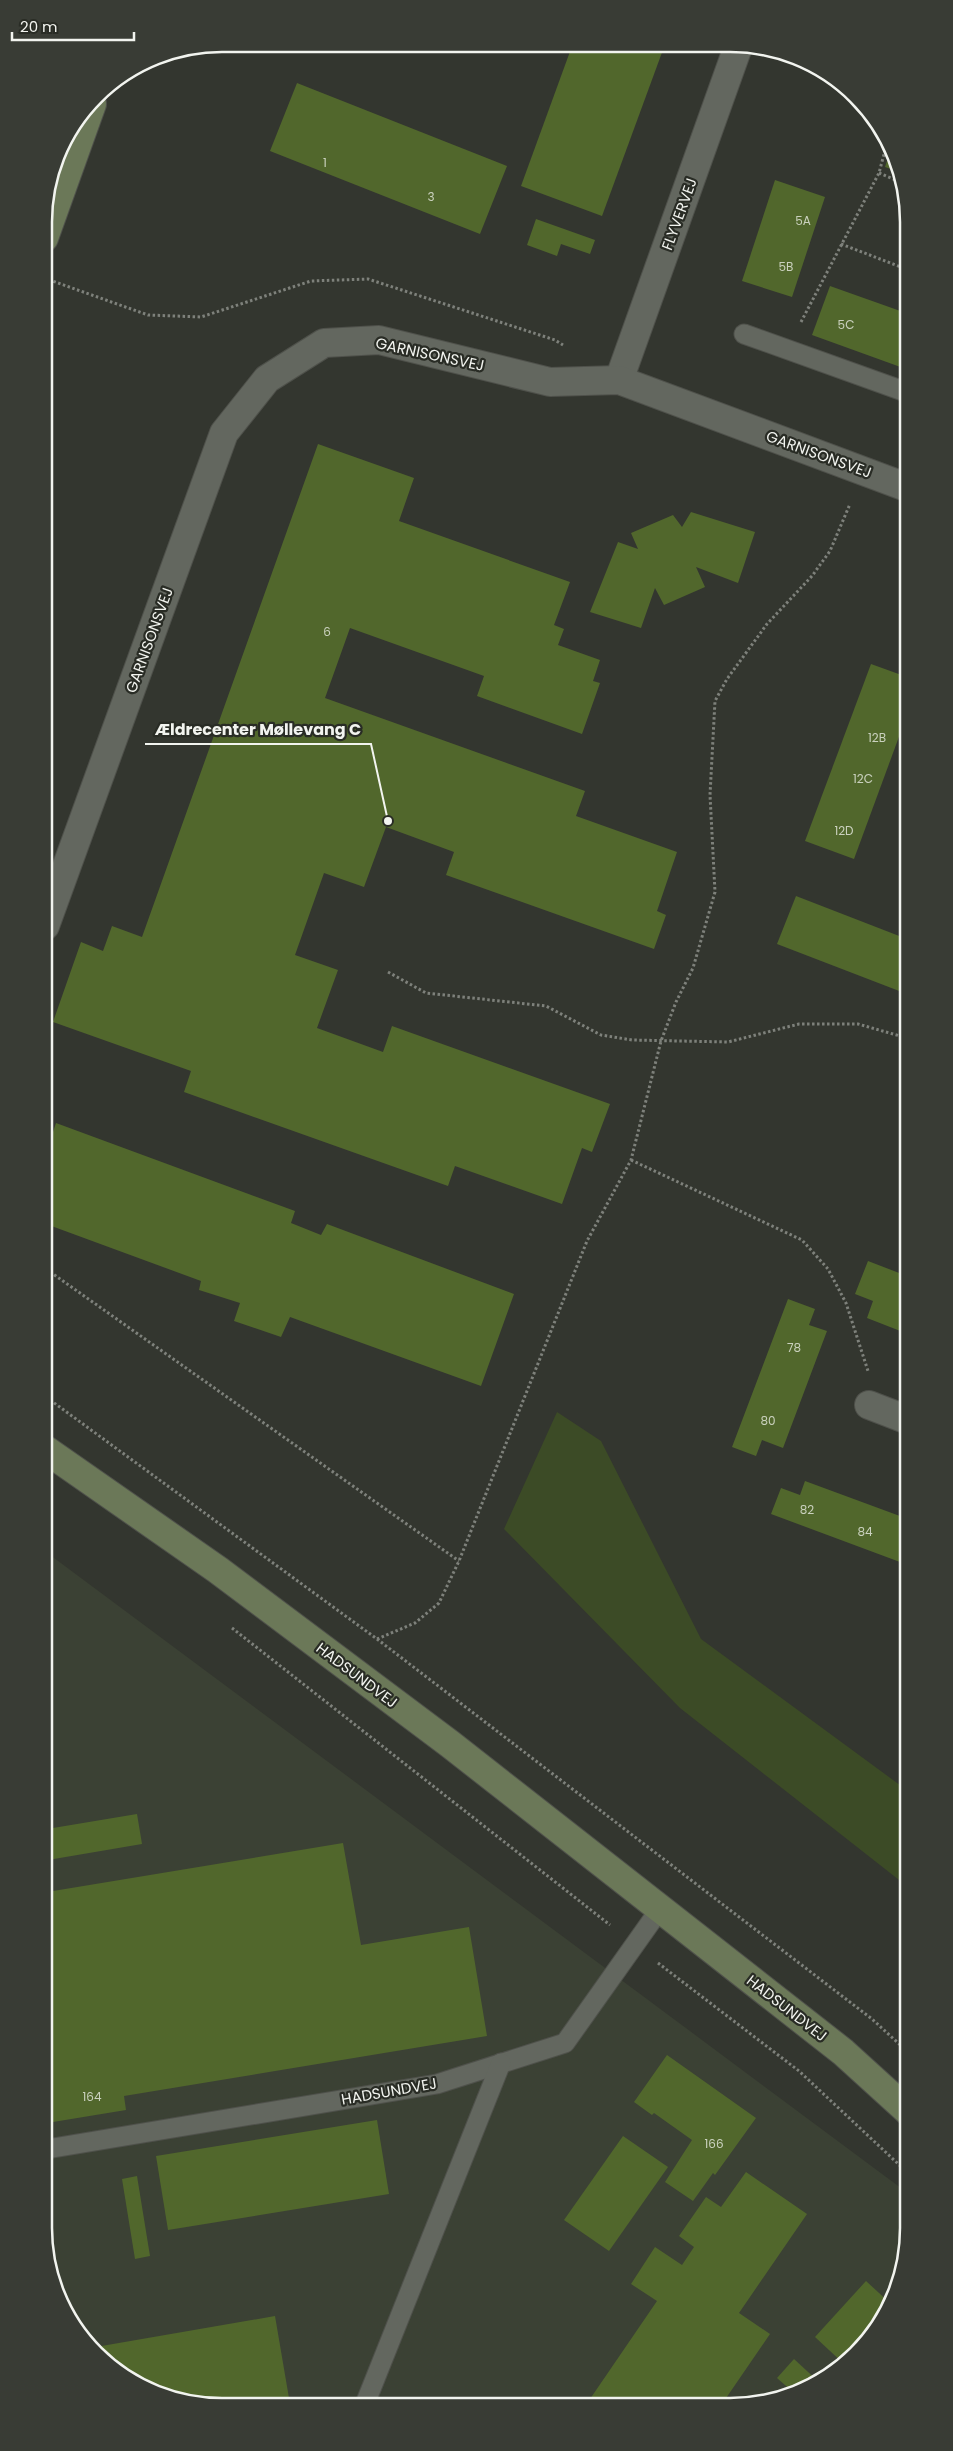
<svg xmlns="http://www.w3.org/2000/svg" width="953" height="2451" viewBox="0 0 953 2451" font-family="Poppins,sans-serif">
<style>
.built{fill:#3b4134}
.green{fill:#3c4b26}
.building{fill:#51672c}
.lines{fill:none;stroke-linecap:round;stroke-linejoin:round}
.lane-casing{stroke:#4f514b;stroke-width:21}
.street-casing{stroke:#4f514b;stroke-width:30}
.secondary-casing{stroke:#4f514b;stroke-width:30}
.path{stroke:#7e817b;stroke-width:3;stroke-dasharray:2.5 2.5;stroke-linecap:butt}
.lane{stroke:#63675f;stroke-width:19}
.street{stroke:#63675f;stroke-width:28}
.secondary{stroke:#6b7858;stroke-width:28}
.labels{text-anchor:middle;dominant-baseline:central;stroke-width:4.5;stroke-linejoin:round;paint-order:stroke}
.number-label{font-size:12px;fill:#cad1be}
.street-label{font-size:15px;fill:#f2f4ef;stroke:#292c25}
.rim{fill:none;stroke:#f2f4ef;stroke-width:2.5}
.leader{fill:none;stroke:#f2f4ef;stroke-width:2}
.callout-dot{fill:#f2f4ef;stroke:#292c25;stroke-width:2}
.callout-label{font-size:16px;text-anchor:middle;font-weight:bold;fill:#f2f4ef;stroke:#292c25;stroke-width:4.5;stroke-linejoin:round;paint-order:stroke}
</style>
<rect width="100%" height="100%" fill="#33362f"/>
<path class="built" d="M 46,1552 L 909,2194 L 909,2240 L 896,2297 L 865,2346 L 820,2383 L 766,2404 L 188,2404 L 143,2389 L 96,2355 L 68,2318 L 47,2264 Z"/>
<path class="green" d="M 557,1412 L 601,1441 L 701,1639 L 908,1791 L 908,1887 L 680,1708 L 504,1529 Z"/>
<g class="building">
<path d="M 572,46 L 664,47 L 602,216 L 521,186 Z"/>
<path d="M 297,83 L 507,166 L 480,234 L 270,151 Z"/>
<path d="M 891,149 L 900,172 L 885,167 Z"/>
<path d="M 775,180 L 825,197 L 792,297 L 742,281 Z"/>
<path d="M 536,219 L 595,240 L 590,254 L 561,244 L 557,256 L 527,245 Z"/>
<path d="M 830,286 L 906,313 L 906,369 L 812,335 Z"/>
<path d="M 318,444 L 414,478 L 399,521 L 570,582 L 554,625 L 564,629 L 558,645 L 600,660 L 593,681 L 600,683 L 582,734 L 477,696 L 484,676 L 350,628 L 325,698 L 585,791 L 576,816 L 677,852 L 657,911 L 666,915 L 654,949 L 446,875 L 454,852 L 386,827 L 364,887 L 324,873 L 295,955 L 338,970 L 317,1028 L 383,1052 L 392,1026 L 610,1104 L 592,1152 L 582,1148 L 562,1204 L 455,1166 L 448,1186 L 184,1092 L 191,1071 L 53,1022 L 81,942 L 103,951 L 112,926 L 142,937 Z"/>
<path d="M 691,512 L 755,532 L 738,583 L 696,567 L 705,587 L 664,605 L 655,588 L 641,628 L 590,612 L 618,542 L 638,549 L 631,533 L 673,515 L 682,527 Z"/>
<path d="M 871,664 L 907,677 L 907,715 L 854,859 L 805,841 Z"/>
<path d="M 796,896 L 907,939 L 907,994 L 777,944 Z"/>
<path d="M 56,1123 L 295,1211 L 291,1223 L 321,1235 L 327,1224 L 514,1294 L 481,1386 L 290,1317 L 281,1337 L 234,1321 L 240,1303 L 199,1290 L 201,1281 L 46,1224 L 46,1153 Z"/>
<path d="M 868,1261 L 907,1276 L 908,1334 L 867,1318 L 873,1301 L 855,1294 Z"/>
<path d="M 788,1299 L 815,1309 L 809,1325 L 827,1331 L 783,1448 L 762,1440 L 756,1456 L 732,1447 Z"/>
<path d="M 805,1481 L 908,1519 L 908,1565 L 771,1514 L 781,1488 L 800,1495 Z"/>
<path d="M 137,1814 L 142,1844 L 48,1860 L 47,1829 Z"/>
<path d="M 343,1843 L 361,1945 L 469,1927 L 487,2036 L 124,2096 L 126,2110 L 53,2122 L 51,2108 L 47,2109 L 47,1892 Z"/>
<path d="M 667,2055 L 756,2118 L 715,2175 L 713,2173 L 693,2201 L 665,2182 L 692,2140 L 654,2113 L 652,2115 L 634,2102 Z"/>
<path d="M 377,2120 L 389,2194 L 168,2230 L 156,2156 Z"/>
<path d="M 623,2136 L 668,2167 L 609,2251 L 564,2220 Z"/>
<path d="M 746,2172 L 807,2214 L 739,2313 L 770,2334 L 722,2404 L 597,2404 L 590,2399 L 657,2301 L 631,2284 L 655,2247 L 682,2265 L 694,2247 L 679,2236 L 706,2197 L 721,2207 Z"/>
<path d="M 137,2176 L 150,2256 L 135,2259 L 122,2179 Z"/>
<path d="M 866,2281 L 891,2304 L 865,2346 L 844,2364 L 815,2337 Z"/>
<path d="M 275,2316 L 290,2404 L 188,2404 L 143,2389 L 96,2355 L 90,2348 Z"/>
<path d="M 794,2359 L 820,2383 L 794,2393 L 777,2378 Z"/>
</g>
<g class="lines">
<defs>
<g id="lane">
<path d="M 744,334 L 906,392"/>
<path d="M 47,2149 L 437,2084 L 565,2043 L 660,1909"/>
<path d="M 365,2404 L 501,2063"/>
</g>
<g id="street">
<path d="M 619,380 L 738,47"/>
<path d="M 45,926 L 224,433 L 267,379 L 324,343 L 379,340 L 550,382 L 619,380 L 906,487"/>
<path d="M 869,1405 L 908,1420"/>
</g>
<g id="secondary">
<path d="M 44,238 L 92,104"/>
<path d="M 46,1450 L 218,1570 L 450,1744 L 843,2052 L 909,2112"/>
</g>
</defs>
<use href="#lane" class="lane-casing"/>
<use href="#street" class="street-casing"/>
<use href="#secondary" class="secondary-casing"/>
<g class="path">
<path d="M 879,173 L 905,184"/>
<path d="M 841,244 L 906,269"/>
<path d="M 44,278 L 148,315 L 201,317 L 311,281 L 368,279 L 555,340 L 563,345"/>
<path d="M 801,322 L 879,173 L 888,139"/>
<path d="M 388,972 L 426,993 L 546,1006 L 601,1035 L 632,1040 L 728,1042 L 799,1024 L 858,1024 L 907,1038"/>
<path d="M 631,1160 L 802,1240 L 828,1269 L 846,1303 L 868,1371"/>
<path d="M 46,1269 L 459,1561"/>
<path d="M 46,1397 L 377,1639 L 872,2019 L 909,2053"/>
<path d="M 232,1628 L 610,1925"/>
<path d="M 377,1639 L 415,1623 L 439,1603 L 459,1561 L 587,1241 L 631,1160 L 661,1041 L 676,1002 L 693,968 L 715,892 L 710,795 L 715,701 L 727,679 L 767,624 L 812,576 L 830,551 L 850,504"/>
<path d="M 658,1963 L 799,2071 L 909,2174"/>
</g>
<use href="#lane" class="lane"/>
<use href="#street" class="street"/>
<use href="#secondary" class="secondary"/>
</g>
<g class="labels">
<g class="number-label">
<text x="325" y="162">1</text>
<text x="431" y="196">3</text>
<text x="803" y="220">5A</text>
<text x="786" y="266">5B</text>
<text x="846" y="324">5C</text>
<text x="327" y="631">6</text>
<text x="877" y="737">12B</text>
<text x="863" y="778">12C</text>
<text x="844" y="830">12D</text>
<text x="794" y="1347">78</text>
<text x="768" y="1420">80</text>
<text x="807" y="1509">82</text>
<text x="865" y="1531">84</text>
<text x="92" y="2096">164</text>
<text x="714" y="2143">166</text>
</g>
<g class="street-label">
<text transform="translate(679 214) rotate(-70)">FLYVERVEJ</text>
<text transform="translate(430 354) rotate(12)">GARNISONSVEJ</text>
<text transform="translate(819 454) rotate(20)">GARNISONSVEJ</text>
<text transform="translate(149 640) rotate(-70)">GARNISONSVEJ</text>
<text transform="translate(357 1675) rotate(37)">HADSUNDVEJ</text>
<text transform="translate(787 2008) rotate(38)">HADSUNDVEJ</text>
<text transform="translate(389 2091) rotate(-10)">HADSUNDVEJ</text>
</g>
</g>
<path d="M0 0H953V2451H0ZM222 52H730A170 170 0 0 1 900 222V2228A170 170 0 0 1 730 2398H222A170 170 0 0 1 52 2228V222A170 170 0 0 1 222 52Z" fill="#393c35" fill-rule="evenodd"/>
<path class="rim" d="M222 52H730A170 170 0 0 1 900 222V2228A170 170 0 0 1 730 2398H222A170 170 0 0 1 52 2228V222A170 170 0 0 1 222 52Z"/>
<path class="leader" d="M388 821L371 744H145"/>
<circle class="callout-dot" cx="388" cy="821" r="5"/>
<g class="callout-label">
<text x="258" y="735">Ældrecenter Møllevang C</text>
</g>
<path d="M12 32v8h122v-8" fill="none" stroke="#f2f4ef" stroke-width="2.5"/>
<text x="20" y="32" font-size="15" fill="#f2f4ef" stroke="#292c25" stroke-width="4" paint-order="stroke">20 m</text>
</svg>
